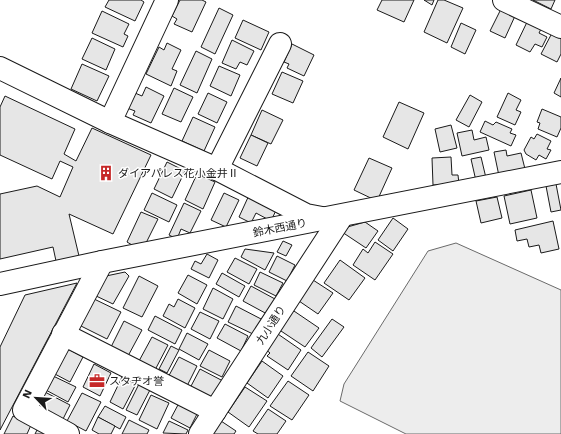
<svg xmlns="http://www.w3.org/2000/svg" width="561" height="434" viewBox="0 0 561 434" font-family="'Work Sans','Noto Sans JP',sans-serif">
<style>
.green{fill:#ededed;stroke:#6a6a6a}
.building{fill:#e6e6e6;stroke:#1a1a1a}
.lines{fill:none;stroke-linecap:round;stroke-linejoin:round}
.minor-casing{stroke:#1a1a1a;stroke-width:24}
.minor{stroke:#fff;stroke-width:22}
.labels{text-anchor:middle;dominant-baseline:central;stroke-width:3;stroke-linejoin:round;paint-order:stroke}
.poi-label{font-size:11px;fill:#1a1a1a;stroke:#fff;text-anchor:start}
.street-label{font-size:11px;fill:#1a1a1a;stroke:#fff}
</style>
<rect width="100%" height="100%" fill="#fff"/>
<path class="green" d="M 456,243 L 561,290 L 561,434 L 406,434 L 340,401 L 344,384 L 428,251 Z"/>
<g class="building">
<path d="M 109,0 L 141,0 L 144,2 L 135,21 L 105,7 Z"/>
<path d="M 180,0 L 202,0 L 206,2 L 192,32 L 174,24 L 177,19 L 172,16 Z"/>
<path d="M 382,0 L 414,0 L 404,22 L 377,10 Z"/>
<path d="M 424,0 L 434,0 L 432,5 Z"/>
<path d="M 438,0 L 444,0 L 463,8 L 447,43 L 424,32 Z"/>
<path d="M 533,0 L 555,0 L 551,9 Z"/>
<path d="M 219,8 L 233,15 L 215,54 L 201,47 Z"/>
<path d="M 501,9 L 515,16 L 505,38 L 490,31 Z"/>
<path d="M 102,11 L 129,24 L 124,34 L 128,36 L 123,47 L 92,33 Z"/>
<path d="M 243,20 L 269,32 L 261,50 L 235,38 Z"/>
<path d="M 528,20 L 542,27 L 539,33 L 547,37 L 542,47 L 535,44 L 530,52 L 516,45 Z"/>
<path d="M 461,23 L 476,30 L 465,54 L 451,47 Z"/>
<path d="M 552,33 L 561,37 L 561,54 L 557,62 L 541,54 Z"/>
<path d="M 92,38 L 115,49 L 106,70 L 82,59 Z"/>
<path d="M 232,40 L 254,51 L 247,65 L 240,62 L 236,69 L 222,63 Z"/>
<path d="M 167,43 L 181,50 L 172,69 L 177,71 L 171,86 L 146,74 L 159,47 L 164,50 Z"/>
<path d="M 292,44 L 314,55 L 304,76 L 287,68 L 289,64 L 284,62 Z"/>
<path d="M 196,51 L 212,59 L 197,93 L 180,85 Z"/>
<path d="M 82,64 L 109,76 L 97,101 L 71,89 Z"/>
<path d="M 219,66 L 240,75 L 231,96 L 210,86 Z"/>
<path d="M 282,72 L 303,81 L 293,103 L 272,94 Z"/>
<path d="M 561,78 L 561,97 L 554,93 Z"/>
<path d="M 146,87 L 164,96 L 151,123 L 133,115 L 135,111 L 127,108 L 135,93 L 142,96 Z"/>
<path d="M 174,88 L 193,97 L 181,122 L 162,114 Z"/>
<path d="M 208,93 L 227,102 L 217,123 L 198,114 Z"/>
<path d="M 508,93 L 521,100 L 516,110 L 521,112 L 515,125 L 497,117 Z"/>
<path d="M 470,95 L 482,102 L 469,127 L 456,120 Z"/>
<path d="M 5,96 L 75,129 L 64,154 L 76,161 L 92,128 L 151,155 L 113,234 L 69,214 L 79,256 L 56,261 L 53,247 L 0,259 L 0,194 L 37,186 L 60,197 L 73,167 L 60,161 L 52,179 L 0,155 L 0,107 Z"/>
<path d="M 399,102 L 424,113 L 408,149 L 383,137 Z"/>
<path d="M 542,109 L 561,117 L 561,128 L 557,137 L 538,129 L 540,123 L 537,122 Z"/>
<path d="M 262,110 L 283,120 L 271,144 L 251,135 Z"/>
<path d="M 193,117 L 215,127 L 204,151 L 182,141 Z"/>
<path d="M 485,121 L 493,125 L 496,122 L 512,129 L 510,133 L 516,135 L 511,146 L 480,132 Z"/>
<path d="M 451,125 L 457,148 L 440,152 L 435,129 Z"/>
<path d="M 472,130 L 474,140 L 486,137 L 489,150 L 462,156 L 457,133 Z"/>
<path d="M 537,134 L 551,141 L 547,149 L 551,150 L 546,159 L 539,155 L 536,160 L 526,154 L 524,150 L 531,137 L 534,139 Z"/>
<path d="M 251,135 L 268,143 L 257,166 L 240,158 Z"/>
<path d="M 506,150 L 507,156 L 521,153 L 525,169 L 499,176 L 494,152 Z"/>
<path d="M 451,157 L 452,175 L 458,175 L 459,184 L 433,185 L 432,158 Z"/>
<path d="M 481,157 L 486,178 L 476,181 L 471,159 Z"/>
<path d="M 369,158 L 392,168 L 377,201 L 354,190 Z"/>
<path d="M 167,162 L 185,171 L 172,198 L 154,189 Z"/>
<path d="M 197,174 L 215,182 L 203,209 L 185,200 Z"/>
<path d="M 556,184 L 561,210 L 551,212 L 546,186 Z"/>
<path d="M 531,190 L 537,218 L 510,224 L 504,196 Z"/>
<path d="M 152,193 L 177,205 L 169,222 L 144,210 Z"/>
<path d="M 224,193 L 239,200 L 226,227 L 211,220 Z"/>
<path d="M 250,193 L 278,206 L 271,221 L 256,213 L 251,223 L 239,217 Z"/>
<path d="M 497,197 L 502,218 L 481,223 L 476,201 Z"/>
<path d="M 184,203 L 201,211 L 190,233 L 181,229 L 177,239 L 169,235 Z"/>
<path d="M 141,212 L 158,219 L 145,245 L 139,249 L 127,242 Z"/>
<path d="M 393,218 L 408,229 L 393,251 L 378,240 Z"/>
<path d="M 553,221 L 559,249 L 541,253 L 539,245 L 529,247 L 527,239 L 517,241 L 515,230 Z"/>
<path d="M 365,222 L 378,231 L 366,248 L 342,232 L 344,228 Z"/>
<path d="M 283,241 L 292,245 L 286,256 L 277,252 Z"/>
<path d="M 375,242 L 393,254 L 375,280 L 353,265 L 363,249 L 368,253 Z"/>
<path d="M 245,249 L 274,253 L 265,270 L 241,257 Z"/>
<path d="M 207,254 L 218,260 L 209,278 L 191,269 L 195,261 L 201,264 Z"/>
<path d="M 277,256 L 295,265 L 287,281 L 269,272 Z"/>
<path d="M 235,258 L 257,269 L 249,284 L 227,272 Z"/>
<path d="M 340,260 L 365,278 L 349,300 L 324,283 Z"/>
<path d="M 125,272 L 129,276 L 113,304 L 94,295 L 106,276 Z"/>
<path d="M 260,272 L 283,283 L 276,296 L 254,285 Z"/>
<path d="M 222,273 L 245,286 L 239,297 L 216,284 Z"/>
<path d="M 188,275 L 207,285 L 197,304 L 178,293 Z"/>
<path d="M 139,276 L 158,286 L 142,317 L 123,308 Z"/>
<path d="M 313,280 L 333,293 L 318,314 L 299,301 Z"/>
<path d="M 77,283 L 0,430 L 0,347 L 25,295 Z"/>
<path d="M 251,286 L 275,299 L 267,314 L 243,301 Z"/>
<path d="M 213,288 L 233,299 L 223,319 L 203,309 Z"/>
<path d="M 92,298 L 121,312 L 107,339 L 79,325 Z"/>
<path d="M 178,299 L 195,308 L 185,328 L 163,316 L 169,304 L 174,307 Z"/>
<path d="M 236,306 L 263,320 L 255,335 L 228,322 Z"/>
<path d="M 291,309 L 319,328 L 305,347 L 278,329 Z"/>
<path d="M 200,312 L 219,321 L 210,339 L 191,329 Z"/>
<path d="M 155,316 L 182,330 L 175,344 L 148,330 Z"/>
<path d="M 332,319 L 344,327 L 322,357 L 311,348 Z"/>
<path d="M 124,321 L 142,330 L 128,356 L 111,347 Z"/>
<path d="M 225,324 L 248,336 L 241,351 L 217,338 Z"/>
<path d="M 275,332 L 301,350 L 288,370 L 267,356 L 270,353 L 264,348 Z"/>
<path d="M 187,333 L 208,344 L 199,360 L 179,349 Z"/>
<path d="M 152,337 L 168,345 L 155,370 L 139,361 Z"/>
<path d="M 171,346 L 179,350 L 167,373 L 159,369 Z"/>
<path d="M 66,348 L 83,357 L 70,382 L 53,373 Z"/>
<path d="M 209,350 L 230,361 L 222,377 L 200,366 Z"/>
<path d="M 308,352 L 329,366 L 313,391 L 291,376 Z"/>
<path d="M 179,357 L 197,366 L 185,390 L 166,381 Z"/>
<path d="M 262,361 L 283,376 L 268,398 L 247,383 Z"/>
<path d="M 94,364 L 111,373 L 100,396 L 83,387 Z"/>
<path d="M 200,369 L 223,381 L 213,400 L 190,388 Z"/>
<path d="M 51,375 L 76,387 L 68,402 L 44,389 Z"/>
<path d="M 122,377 L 136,384 L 123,409 L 110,402 Z"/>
<path d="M 288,381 L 309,395 L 292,420 L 270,406 Z"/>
<path d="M 140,382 L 151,388 L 137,415 L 126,410 Z"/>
<path d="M 245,387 L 267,401 L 249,427 L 228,412 Z"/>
<path d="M 43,391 L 70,405 L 63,419 L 36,405 Z"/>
<path d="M 82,393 L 101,402 L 86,431 L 67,421 Z"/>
<path d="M 151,395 L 169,403 L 157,429 L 139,420 Z"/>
<path d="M 179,403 L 198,412 L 190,428 L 171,418 Z"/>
<path d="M 105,406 L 126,417 L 120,429 L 98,417 Z"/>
<path d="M 268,409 L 286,421 L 277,434 L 258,434 L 253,431 Z"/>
<path d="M 13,416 L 31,425 L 27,434 L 4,434 Z"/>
<path d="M 98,417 L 115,426 L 111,434 L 99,434 L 92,430 Z"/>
<path d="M 218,419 L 236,431 L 234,434 L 208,434 Z"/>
<path d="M 129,420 L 149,430 L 147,434 L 122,434 Z"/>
<path d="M 169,421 L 188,430 L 186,434 L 163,433 Z"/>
<path d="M 39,426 L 55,434 L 35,434 Z"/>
</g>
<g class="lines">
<defs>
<g id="minor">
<path d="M 504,0 L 561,27"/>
<path d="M 0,68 L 110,122 L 217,169 L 306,215 L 322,218"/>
<path d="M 110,122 L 167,0"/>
<path d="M 217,169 L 280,44"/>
<path d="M 0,284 L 102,262 L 561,172"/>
<path d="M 63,334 L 215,411"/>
<path d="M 68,434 L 24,410 L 102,262"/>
<path d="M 200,434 L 342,216"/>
</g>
</defs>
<use href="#minor" class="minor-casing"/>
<use href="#minor" class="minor"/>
</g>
<defs>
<symbol id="building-bare" viewBox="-9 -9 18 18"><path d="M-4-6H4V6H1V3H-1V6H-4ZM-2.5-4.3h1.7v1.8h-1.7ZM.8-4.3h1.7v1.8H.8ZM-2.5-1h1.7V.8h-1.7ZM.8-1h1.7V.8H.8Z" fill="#c62828" stroke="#fff" stroke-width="2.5" paint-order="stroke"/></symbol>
<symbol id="office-bare" viewBox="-9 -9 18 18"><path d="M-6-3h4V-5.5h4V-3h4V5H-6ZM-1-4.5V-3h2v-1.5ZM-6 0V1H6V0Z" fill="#c62828" stroke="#fff" stroke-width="2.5" paint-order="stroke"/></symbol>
</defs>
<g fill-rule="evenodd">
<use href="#building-bare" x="95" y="162" width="22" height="22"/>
<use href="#office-bare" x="86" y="370" width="22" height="22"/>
</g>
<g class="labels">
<g class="poi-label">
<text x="118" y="173">ダイアパレス花小金井Ⅱ</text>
<text x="109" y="381">スタヂオ誉</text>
</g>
<g class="street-label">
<text transform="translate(280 228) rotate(-11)">鈴木西通り</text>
<text transform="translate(271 325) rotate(-57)">九小通り</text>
</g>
</g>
<g transform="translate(36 398) rotate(295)" stroke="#ffffff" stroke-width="3" paint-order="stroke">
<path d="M0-3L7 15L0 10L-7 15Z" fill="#1a1a1a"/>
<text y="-6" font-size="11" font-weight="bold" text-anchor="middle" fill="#1a1a1a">N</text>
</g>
</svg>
